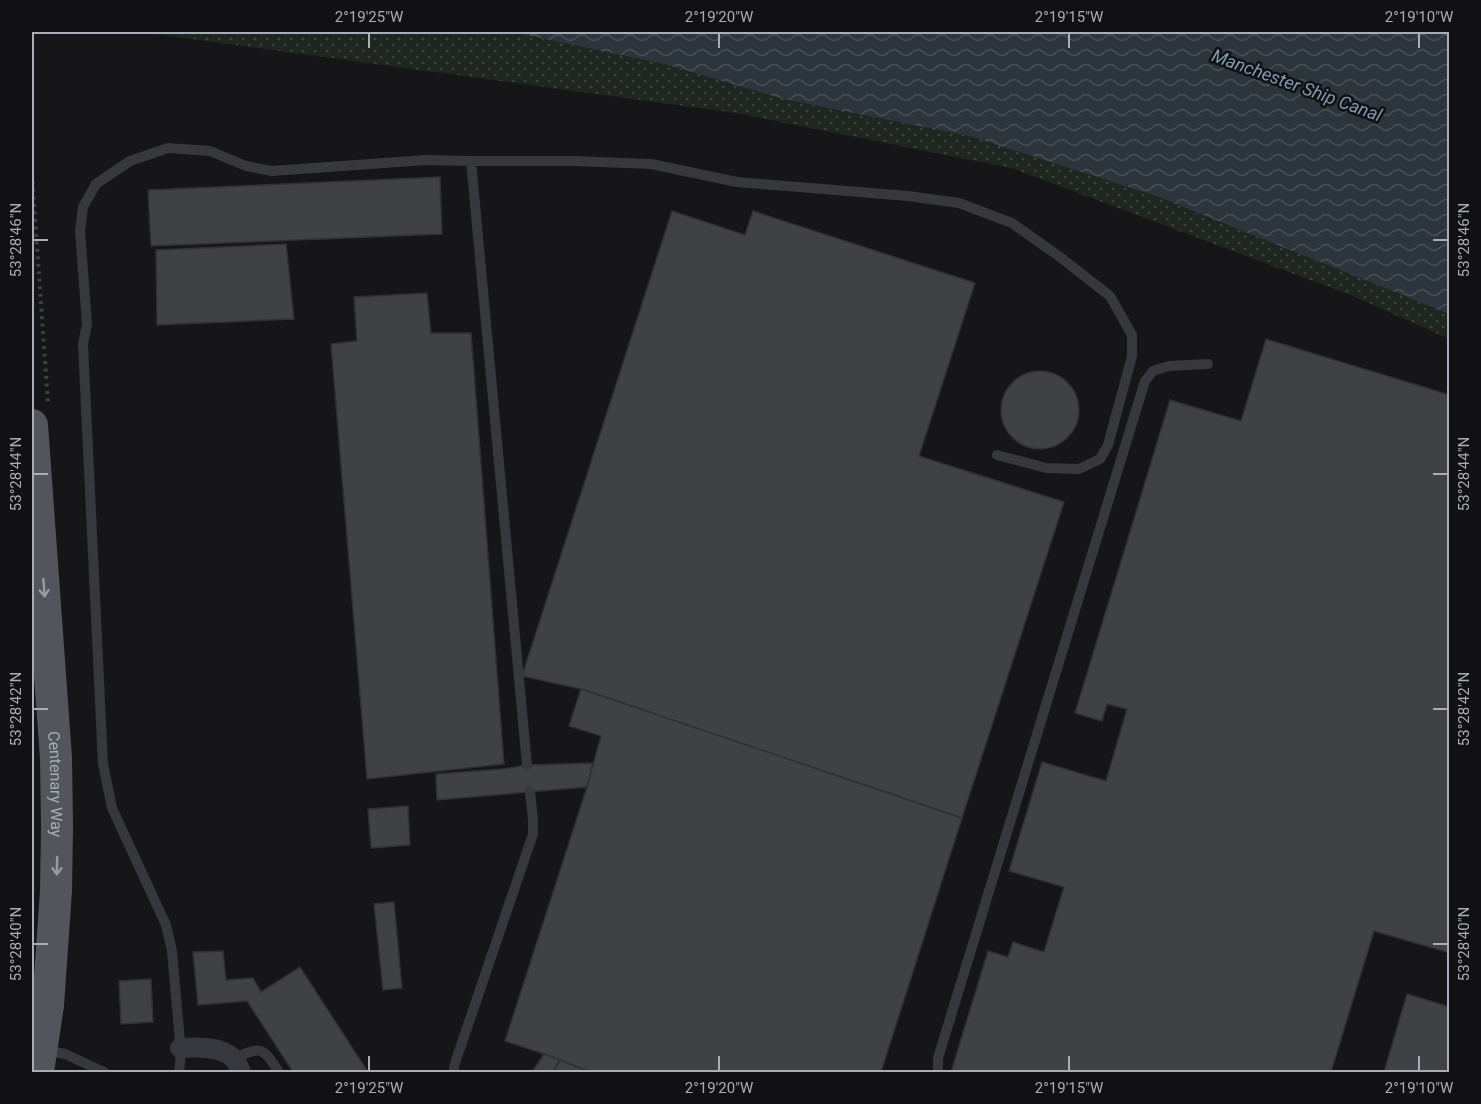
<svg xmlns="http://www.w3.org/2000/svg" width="1481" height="1104" viewBox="0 0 1481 1104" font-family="Roboto,sans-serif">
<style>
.grass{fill:url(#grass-dots)}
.water{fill:url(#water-waves)}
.building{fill:#404145;stroke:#303034;stroke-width:1.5}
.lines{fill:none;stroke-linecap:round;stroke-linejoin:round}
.path{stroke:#3d3f44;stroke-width:4;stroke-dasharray:3 4.5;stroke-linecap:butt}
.service{stroke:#37383d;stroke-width:10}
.minor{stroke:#37383d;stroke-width:20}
.primary{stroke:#53555c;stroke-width:32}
.primary-bridge{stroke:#53555c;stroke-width:32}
.oneway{stroke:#979ba6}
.ticks{fill:none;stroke:#a8adb8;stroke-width:2}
.labels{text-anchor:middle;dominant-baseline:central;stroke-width:5;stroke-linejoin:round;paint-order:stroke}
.street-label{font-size:16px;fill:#a8adb8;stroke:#111113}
.water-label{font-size:18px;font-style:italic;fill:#7f9bb3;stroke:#111113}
.neatline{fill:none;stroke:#a8adb8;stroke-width:2}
.ticks-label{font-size:15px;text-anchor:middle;fill:#a8adb8}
</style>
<defs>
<pattern id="grass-dots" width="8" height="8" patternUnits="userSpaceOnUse" patternTransform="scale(1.5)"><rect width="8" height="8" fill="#1e261f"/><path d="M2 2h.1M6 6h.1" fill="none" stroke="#3c433d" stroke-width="1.8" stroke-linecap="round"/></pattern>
<pattern id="water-waves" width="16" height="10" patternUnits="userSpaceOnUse" patternTransform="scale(1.5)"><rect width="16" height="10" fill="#2c353c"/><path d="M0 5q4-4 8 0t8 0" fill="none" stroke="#485056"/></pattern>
</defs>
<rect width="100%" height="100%" fill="#161618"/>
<path class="grass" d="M 141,32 L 512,32 L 664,64 L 783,99 L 969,136 L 1156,196 L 1449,314 L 1449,339 L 1353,296 L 1011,168 L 736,113 Z"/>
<path class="water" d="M 512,32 L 1449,32 L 1449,314 L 1156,196 L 969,136 L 783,99 L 664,64 Z"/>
<g class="building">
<path d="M 440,177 L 442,234 L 151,246 L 148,190 Z"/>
<path d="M 672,211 L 745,235 L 753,211 L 975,283 L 919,456 L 1064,502 L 962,818 L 581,689 L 522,676 Z"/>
<path d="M 286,244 L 294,319 L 157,325 L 156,250 Z"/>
<path d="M 427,293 L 431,333 L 471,333 L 504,764 L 367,779 L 331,344 L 357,341 L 354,297 Z"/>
<path d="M 1266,339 L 1450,395 L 1450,953 L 1374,931 L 1331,1072 L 951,1072 L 988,951 L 1008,957 L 1013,942 L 1044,952 L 1064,887 L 1009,871 L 1042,762 L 1106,781 L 1127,709 L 1107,704 L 1102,721 L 1075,713 L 1170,400 L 1241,421 Z"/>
<circle cx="1040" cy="410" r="39"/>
<path d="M 581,689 L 962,818 L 881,1072 L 590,1072 L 544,1054 L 505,1041 L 587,787 L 601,736 L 569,726 Z"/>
<path d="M 593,763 L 587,787 L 437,800 L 436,774 L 503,769 L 527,765 Z"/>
<path d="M 408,806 L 410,845 L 371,848 L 368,809 Z"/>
<path d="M 394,902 L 402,988 L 383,990 L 374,904 Z"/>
<path d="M 223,951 L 226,980 L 253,978 L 261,992 L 300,967 L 368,1072 L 293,1072 L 247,1001 L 198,1005 L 193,952 Z"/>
<path d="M 151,979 L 153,1022 L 121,1024 L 119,981 Z"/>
<path d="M 1407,994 L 1450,1007 L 1450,1072 L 1384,1072 Z"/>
<path d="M 544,1054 L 560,1060 L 553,1072 L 532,1072 Z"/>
<path d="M 560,1060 L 590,1072 L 553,1072 Z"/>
</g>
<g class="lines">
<path class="path" d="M 32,174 L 48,404"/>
<g class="service">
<path d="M 471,161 L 573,161 L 651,164 L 737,182 L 908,196 L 959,203 L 1012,223 L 1060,257 L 1110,296 L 1132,335 L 1132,356 L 1108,445 L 1100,459 L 1079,469 L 1046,468 L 997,455"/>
<path d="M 43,1050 L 65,1054 L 104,1072"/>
<path d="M 234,1058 C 263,1046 262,1047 279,1072"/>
<path d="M 179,1072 L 181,1053 L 172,951 L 166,925 L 112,808 L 103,764 L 83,344 L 87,324 L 80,231 L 83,207 L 96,184 L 130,161 L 168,148 L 210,151 L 246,166 L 272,171 L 426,160 L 471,161 L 527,765"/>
<path d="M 454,1072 L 454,1066 L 533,834 L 533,820 L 530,791"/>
<path d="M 938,1072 L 938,1058 L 1145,381 L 1153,371 L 1169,366 L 1208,364"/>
</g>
<path class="minor" d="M 180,1048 C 196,1047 222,1046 234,1059 C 237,1062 239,1068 241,1072"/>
<path class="primary" id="s1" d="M 32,425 L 56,758 L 57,826 L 56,891 L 48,1005"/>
<path class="primary-bridge" d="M 38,1072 L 48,1005"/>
</g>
<defs><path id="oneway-shaft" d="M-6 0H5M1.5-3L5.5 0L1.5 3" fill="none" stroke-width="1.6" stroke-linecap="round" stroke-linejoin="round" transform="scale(1.5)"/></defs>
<g class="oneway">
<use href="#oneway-shaft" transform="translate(44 588) rotate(86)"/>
<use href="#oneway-shaft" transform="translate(57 866) rotate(91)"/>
</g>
<path class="ticks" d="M 369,33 L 369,48M 719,33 L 719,48M 1069,33 L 1069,48M 1419,33 L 1419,48M 33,240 L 48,240M 1433,240 L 1448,240M 33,474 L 48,474M 1433,474 L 1448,474M 33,709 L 48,709M 1433,709 L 1448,709M 33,944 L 48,944M 1433,944 L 1448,944M 369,1056 L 369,1071M 719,1056 L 719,1071M 1069,1056 L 1069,1071M 1419,1056 L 1419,1071"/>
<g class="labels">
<g class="street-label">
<text stroke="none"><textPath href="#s1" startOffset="360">Centenary Way</textPath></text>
</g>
<g class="water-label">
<text transform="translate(1297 85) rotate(20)">Manchester Ship Canal</text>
</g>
</g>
<rect width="1481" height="1104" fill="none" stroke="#111113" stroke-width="66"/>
<rect x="33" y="33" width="1415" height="1038" class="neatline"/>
<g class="ticks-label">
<text x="369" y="22">2°19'25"W</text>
<text x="719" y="22">2°19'20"W</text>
<text x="1069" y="22">2°19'15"W</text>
<text x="1419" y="22">2°19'10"W</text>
<text transform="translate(16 240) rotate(-90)" y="5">53°28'46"N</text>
<text transform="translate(1464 240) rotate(-90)" y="5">53°28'46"N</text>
<text transform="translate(16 474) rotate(-90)" y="5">53°28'44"N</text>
<text transform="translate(1464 474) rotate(-90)" y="5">53°28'44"N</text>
<text transform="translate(16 709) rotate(-90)" y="5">53°28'42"N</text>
<text transform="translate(1464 709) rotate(-90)" y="5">53°28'42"N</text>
<text transform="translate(16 944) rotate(-90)" y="5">53°28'40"N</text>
<text transform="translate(1464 944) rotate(-90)" y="5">53°28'40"N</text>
<text x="369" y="1093">2°19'25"W</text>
<text x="719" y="1093">2°19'20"W</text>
<text x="1069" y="1093">2°19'15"W</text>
<text x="1419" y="1093">2°19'10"W</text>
</g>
</svg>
